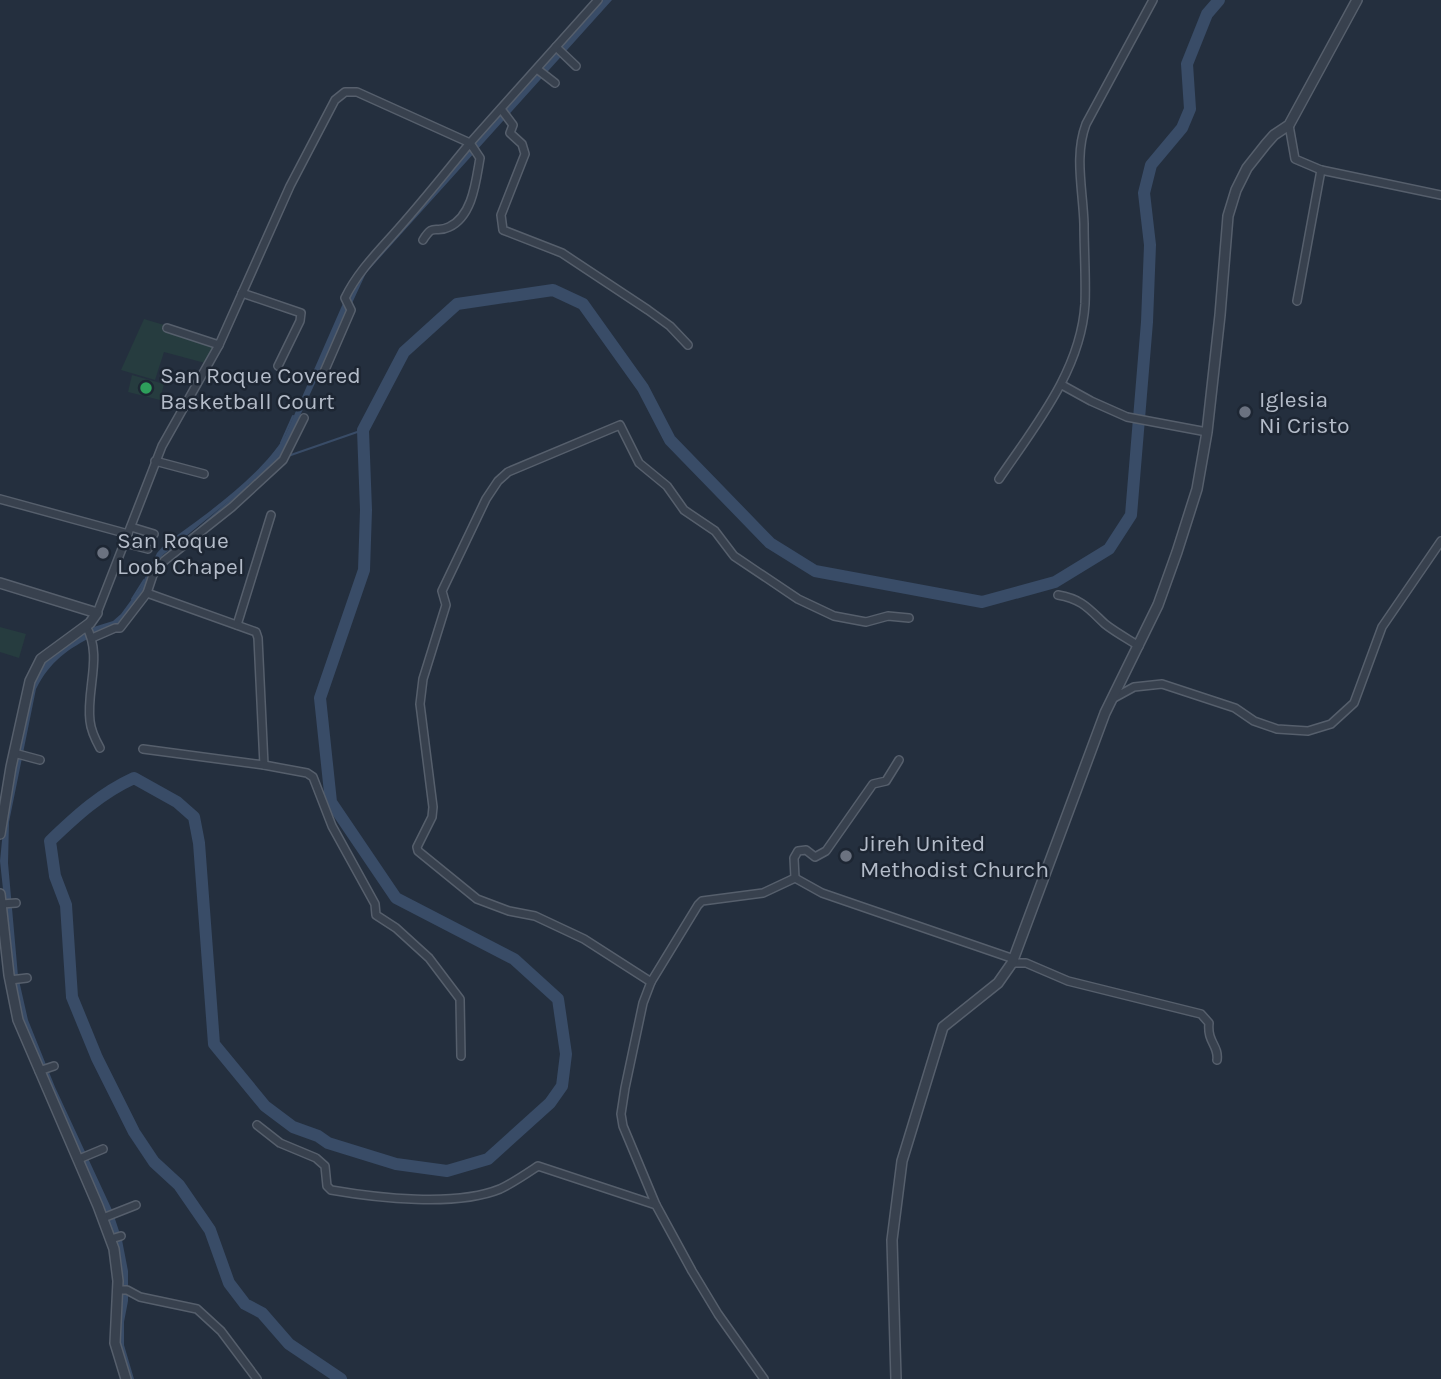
<svg xmlns="http://www.w3.org/2000/svg" width="1441" height="1379" viewBox="0 0 1441 1379" font-family="Karla,sans-serif">
<style>
.green{fill:#263c3f}
.water{fill:#394c67}
.lines{fill:none;stroke-linecap:round;stroke-linejoin:round}
.stream{stroke:#394c67;stroke-width:2}
.river{stroke:#394c67;stroke-width:12}
.minor-casing{stroke:#565f6c;stroke-width:10}
.tertiary-casing{stroke:#565f6c;stroke-width:12}
.minor{stroke:#38414e;stroke-width:7}
.tertiary{stroke:#38414e;stroke-width:9}
.leisure-dot{fill:#2e9e5b;stroke:#1d2633;stroke-width:2.5}
.worship-dot{fill:#6b7280;stroke:#1d2633;stroke-width:2.5}
.labels{text-anchor:middle;dominant-baseline:central;stroke-width:5;stroke-linejoin:round;paint-order:stroke}
.poi-label{font-size:23px;fill:#b4bcc9;stroke:#1d2633;text-anchor:start}
</style>
<rect width="100%" height="100%" fill="#242f3e"/>
<g class="green">
<path d="M 144,319 L 218,341 L 205,363 L 164,352 L 155,380 L 121,370 Z"/>
<path d="M 132,375 L 164,384 L 160,400 L 128,392 Z"/>
<path d="M 0,627 L 26,634 L 19,658 L 0,652 Z"/>
</g>
<path class="water" d="M 601,0 L 612,0 L 366,273 L 280,459 L 163,555 C 154,564 152,577 146,588 C 141,598 134,607 127,615 C 119,625 106,629 95,635 C 68,649 50,661 36,689 L 9,822 L 8,863 L 18,976 L 28,1020 L 55,1087 L 112,1210 L 122,1240 L 128,1271 L 128,1301 L 124,1322 L 124,1345 L 134,1379 L 128,1379 L 117,1347 L 120,1272 L 27,1039 L 14,993 L 0,861 L 4,820 L 31,686 L 44,660 L 84,630 L 113,621 L 121,614 L 140,588 L 157,553 L 165,544 C 204,516 260,477 285,436 L 358,269 L 540,71 Z"/>
<g class="lines">
<g class="stream">
<path d="M 281,443 L 293,416"/>
<path d="M 288,456 L 363,430"/>
<path d="M 191,535 L 247,486"/>
<path d="M 132,599 L 144,580"/>
</g>
<path class="river" d="M 341,1379 L 289,1344 L 262,1313 L 245,1304 L 229,1283 L 210,1230 L 179,1185 L 154,1162 L 134,1132 L 97,1058 L 72,997 L 66,905 L 55,876 L 50,841 C 76,816 101,793 134,778 L 177,802 L 194,817 L 199,843 L 214,1044 L 265,1106 L 293,1127 L 318,1136 L 328,1143 L 396,1164 L 447,1171 L 488,1159 L 550,1103 L 562,1086 L 566,1054 L 558,999 L 514,959 L 396,898 L 331,802 L 320,698 L 364,570 L 366,510 L 363,430 L 404,352 L 457,304 L 553,290 L 583,304 L 643,388 L 670,440 L 770,543 L 815,571 L 982,602 L 1055,582 L 1109,549 L 1131,515 L 1147,322 L 1150,245 L 1144,193 L 1151,165 L 1182,128 L 1190,109 L 1187,64 L 1207,14 L 1219,0"/>
<defs>
<g id="minor">
<path d="M 556,47 L 576,66"/>
<path d="M 537,69 L 555,83"/>
<path d="M 501,109 L 513,125 L 510,133 L 522,144 L 525,154 L 501,215 L 503,230 L 562,253 L 648,310 L 670,326 L 688,345"/>
<path d="M 1289,125 L 1295,159 L 1321,170 L 1441,195"/>
<path d="M 242,293 L 301,313 L 300,321 L 278,366"/>
<path d="M 1297,301 L 1321,170"/>
<path d="M 167,328 L 219,345"/>
<path d="M 324,372 L 351,310 L 345,298 C 358,271 379,251 399,228 C 423,201 446,172 470,143 L 480,158 C 476,180 473,216 449,227 C 435,234 434,222 423,240"/>
<path d="M 1062,385 L 1091,401 L 1127,417 L 1207,432"/>
<path d="M 155,461 L 204,474"/>
<path d="M 999,479 C 1035,426 1081,370 1085,304 C 1086,277 1084,250 1084,224 C 1083,190 1074,156 1086,124 L 1153,0"/>
<path d="M 0,499 L 128,534"/>
<path d="M 131,527 L 154,534"/>
<path d="M 125,543 L 148,549"/>
<path d="M 147,593 L 153,575 L 164,561 L 232,507 L 283,460 L 304,418"/>
<path d="M 1058,595 C 1082,599 1089,609 1105,624 C 1115,632 1128,639 1139,646"/>
<path d="M 97,613 L 162,446 L 219,345 L 290,186 L 335,100 L 345,92 L 357,92 L 470,143 L 598,0"/>
<path d="M 237,625 L 271,515"/>
<path d="M 86,626 C 103,656 86,689 90,721 C 91,731 95,739 100,748"/>
<path d="M 92,638 L 115,628 L 120,628 L 147,593 L 256,632 L 258,638 L 264,765 L 143,749"/>
<path d="M 1112,699 L 1134,687 L 1162,684 L 1235,708 L 1254,721 L 1277,729 L 1308,731 L 1331,724 L 1354,703 L 1382,627 L 1441,541"/>
<path d="M 14,753 L 40,760"/>
<path d="M 264,765 L 307,773 L 313,777 L 332,826 L 375,904 L 376,915 L 396,928 L 429,958 L 460,999 L 461,1056"/>
<path d="M 795,878 L 822,893 L 1014,959"/>
<path d="M 1,904 L 16,903"/>
<path d="M 1012,963 L 1026,963 L 1068,981 L 1201,1014 L 1209,1023 C 1207,1043 1219,1045 1217,1060"/>
<path d="M 10,980 L 27,978"/>
<path d="M 651,982 L 584,939 L 535,916 L 509,911 L 477,899 L 418,851 L 417,847 L 432,817 L 433,807 L 420,704 L 423,679 L 446,605 L 442,591 L 486,499 L 498,481 L 508,472 L 620,425 L 639,463 L 667,486 L 684,510 L 715,531 L 734,556 L 798,599 L 834,616 L 866,622 L 888,616 L 909,618"/>
<path d="M 39,1071 L 54,1066"/>
<path d="M 257,1125 L 280,1143 L 316,1158 L 325,1166 L 327,1186 L 331,1190 C 377,1198 456,1207 500,1189 C 513,1183 526,1174 538,1166 L 656,1205"/>
<path d="M 79,1159 L 103,1149"/>
<path d="M 103,1218 L 136,1205"/>
<path d="M 111,1239 L 121,1236"/>
<path d="M 117,1290 L 127,1290 L 140,1297 L 197,1309 L 221,1331 L 257,1379"/>
<path d="M 764,1379 L 718,1314 L 692,1271 L 656,1205 L 623,1126 L 621,1114 L 625,1088 L 643,1003 L 651,982 L 698,905 L 702,901 L 763,893 L 795,878 L 794,858 L 798,851 L 806,850 L 815,857 L 826,851 L 873,784 L 886,781 L 899,760"/>
</g>
<g id="tertiary">
<path d="M 0,583 L 97,613 L 90,623 L 41,659 L 30,681 L 11,767 L 0,834"/>
<path d="M 0,894 L 9,975 L 18,1020 L 98,1206 L 114,1249 L 118,1281 L 115,1343 L 126,1379"/>
<path d="M 896,1379 L 892,1240 L 902,1161 L 943,1027 L 998,983 L 1012,963 L 1105,713 L 1158,605 L 1177,552 L 1197,489 L 1207,432 L 1220,315 L 1228,216 L 1236,190 L 1247,168 L 1266,144 L 1274,135 L 1289,125 L 1357,0"/>
</g>
</defs>
<use href="#minor" class="minor-casing"/>
<use href="#tertiary" class="tertiary-casing"/>
<use href="#minor" class="minor"/>
<use href="#tertiary" class="tertiary"/>
</g>
<circle class="leisure-dot" cx="146" cy="388" r="7"/>
<g class="worship-dot">
<circle cx="1245" cy="412" r="7"/>
<circle cx="103" cy="553" r="7"/>
<circle cx="846" cy="856" r="7"/>
</g>
<g class="labels">
<g class="poi-label">
<text x="160" y="375">San Roque Covered<tspan x="160" dy="26">Basketball Court</tspan></text>
<text x="1259" y="399">Iglesia<tspan x="1259" dy="26">Ni Cristo</tspan></text>
<text x="117" y="540">San Roque<tspan x="117" dy="26">Loob Chapel</tspan></text>
<text x="860" y="843">Jireh United<tspan x="860" dy="26">Methodist Church</tspan></text>
</g>
</g>
</svg>
